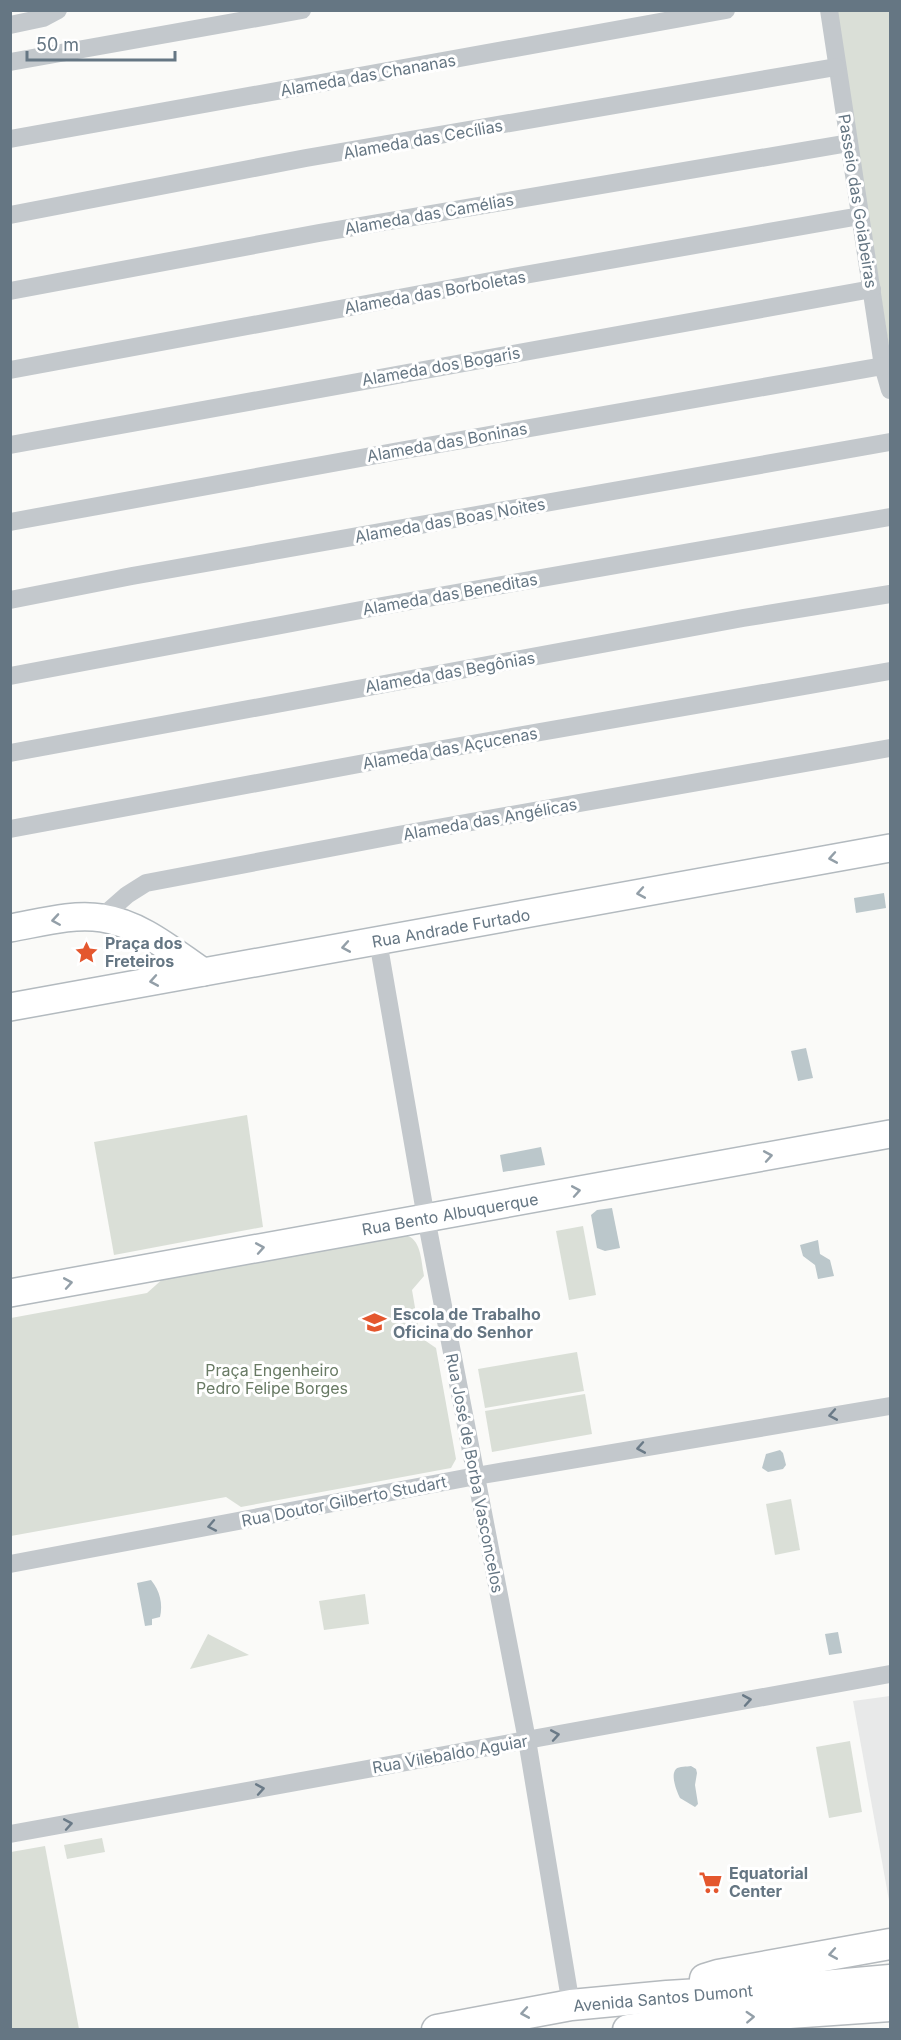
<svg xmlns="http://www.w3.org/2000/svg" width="901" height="2040" viewBox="0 0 901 2040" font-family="Inter,sans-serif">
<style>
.built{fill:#e8e9e9}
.green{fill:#dadfd7}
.water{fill:#bbc7cb}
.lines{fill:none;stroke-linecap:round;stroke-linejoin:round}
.secondary-casing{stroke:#b3babf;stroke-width:30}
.primary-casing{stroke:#b5babe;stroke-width:33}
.street{stroke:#c3c8cc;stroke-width:18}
.secondary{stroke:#fff;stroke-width:27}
.primary{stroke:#fff;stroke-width:30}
.oneway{stroke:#939fa8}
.oneway2{stroke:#6a7a87}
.labels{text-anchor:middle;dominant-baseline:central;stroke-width:6;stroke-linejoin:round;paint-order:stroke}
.street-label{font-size:16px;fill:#657683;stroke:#fff}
.poi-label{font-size:16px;font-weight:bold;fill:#657683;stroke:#fff;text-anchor:start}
.park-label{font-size:16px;fill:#687a64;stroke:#fff}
</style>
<rect width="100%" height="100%" fill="#fafaf8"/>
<path class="built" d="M 890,1696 L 890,1906 L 853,1701 Z"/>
<g class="green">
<path d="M 837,11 L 890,11 L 890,355 Z"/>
<path d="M 247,1115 L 263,1227 L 114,1255 L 94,1142 Z"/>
<path d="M 583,1226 L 596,1295 L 569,1300 L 556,1231 Z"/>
<path d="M 402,1235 C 421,1235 421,1260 424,1276 L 412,1290 L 420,1337 L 436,1348 L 456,1459 L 451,1468 L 241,1507 L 226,1497 L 11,1536 L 11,1318 L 147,1293 L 165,1277 Z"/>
<path d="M 577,1352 L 584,1391 L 485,1408 L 478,1369 Z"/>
<path d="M 585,1394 L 592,1434 L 492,1452 L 485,1411 Z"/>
<path d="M 791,1499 L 800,1550 L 775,1555 L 766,1504 Z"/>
<path d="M 365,1594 L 369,1624 L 324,1630 L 319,1601 Z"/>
<path d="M 208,1634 L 249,1655 L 190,1669 Z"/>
<path d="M 850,1741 L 862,1812 L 829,1818 L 816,1747 Z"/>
<path d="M 102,1838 L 105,1852 L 67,1859 L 64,1845 Z"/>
<path d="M 45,1846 L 79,2029 L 11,2029 L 11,1852 Z"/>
</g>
<g class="water">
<path d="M 884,893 L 886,908 L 856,913 L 854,898 Z"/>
<path d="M 806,1048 L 813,1078 L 798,1081 L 791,1051 Z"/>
<path d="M 541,1147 L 545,1165 L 503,1172 L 500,1155 Z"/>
<path d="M 612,1208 L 620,1248 L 605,1251 L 597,1248 L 591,1215 L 597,1210 Z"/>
<path d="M 818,1240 L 820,1254 L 830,1260 L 834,1276 L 818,1279 L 815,1265 L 803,1256 L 800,1245 Z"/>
<path d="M 780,1450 L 783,1453 L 786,1465 L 783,1469 L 768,1472 L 762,1468 L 766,1454 Z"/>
<path d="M 151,1580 C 160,1591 163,1604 160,1617 L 152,1619 L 152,1625 L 145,1626 L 137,1583 Z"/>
<path d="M 838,1632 L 842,1653 L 829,1655 L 825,1634 Z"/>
<path d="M 691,1766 L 696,1769 L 697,1773 L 695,1785 L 698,1804 L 695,1807 L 680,1798 C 677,1792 670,1775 676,1769 C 679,1766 687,1767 691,1766 Z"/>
</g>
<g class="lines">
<defs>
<g id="secondary">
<path d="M 10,928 C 39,923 73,913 102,918 C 141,924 172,951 203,972"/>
<path d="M 10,1007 L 890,848"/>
<path d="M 10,1293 L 890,1134"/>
</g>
<g id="primary">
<path d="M 705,1979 L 718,1975 L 890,1944"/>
<path d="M 437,2030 L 571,2005 L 667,1996 L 812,1987 L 890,1980"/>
<path d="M 628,2030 L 692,2020 L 890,2006"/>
</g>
</defs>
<use href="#secondary" class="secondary-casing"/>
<use href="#primary" class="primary-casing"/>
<g class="street">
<path d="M 829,10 L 883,366 L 890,390"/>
<path d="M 10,25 L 43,18 L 58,10"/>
<path d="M 10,62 L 302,10"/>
<path d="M 10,139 L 726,10"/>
<path d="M 10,215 L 306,158 L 836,67"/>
<path d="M 10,291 L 319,233 L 849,143"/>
<path d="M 10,370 L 496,280 L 860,216"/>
<path d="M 10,445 L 872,289"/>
<path d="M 10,522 L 399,451 L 883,366"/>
<path d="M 10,600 L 132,576 L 890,442"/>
<path d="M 10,676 L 382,606 L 890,517"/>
<path d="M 10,753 L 743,618 L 890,594"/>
<path d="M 10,829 L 386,759 L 890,671"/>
<path d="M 102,917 L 127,895 L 146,883 L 398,835 L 890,748"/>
<path d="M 378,941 L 426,1218 L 527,1740 L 571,2005"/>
<path d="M 10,1564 L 476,1476 L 890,1406"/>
<path d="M 10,1834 L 890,1674"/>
</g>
<use href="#secondary" class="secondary"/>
<use href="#primary" class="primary"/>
</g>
<defs><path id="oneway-chevron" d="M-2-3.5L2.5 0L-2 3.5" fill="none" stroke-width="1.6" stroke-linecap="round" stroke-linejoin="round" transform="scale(1.5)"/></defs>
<g class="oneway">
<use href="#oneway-chevron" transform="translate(833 858) rotate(170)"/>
<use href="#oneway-chevron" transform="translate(641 893) rotate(170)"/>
<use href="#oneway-chevron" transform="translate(56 920) rotate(171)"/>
<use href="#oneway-chevron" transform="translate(346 947) rotate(170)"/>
<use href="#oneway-chevron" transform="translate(154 981) rotate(170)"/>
<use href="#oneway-chevron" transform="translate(768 1156) rotate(-10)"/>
<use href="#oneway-chevron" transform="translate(576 1191) rotate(-10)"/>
<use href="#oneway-chevron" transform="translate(260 1248) rotate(-10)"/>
<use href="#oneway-chevron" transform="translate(68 1283) rotate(-10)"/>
<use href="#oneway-chevron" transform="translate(833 1954) rotate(170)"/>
<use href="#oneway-chevron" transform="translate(525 2013) rotate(170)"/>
<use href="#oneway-chevron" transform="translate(750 2017) rotate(-3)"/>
</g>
<g class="oneway2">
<use href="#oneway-chevron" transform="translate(833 1415) rotate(170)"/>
<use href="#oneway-chevron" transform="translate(641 1448) rotate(170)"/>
<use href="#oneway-chevron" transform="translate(212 1526) rotate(169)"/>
<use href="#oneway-chevron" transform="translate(747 1700) rotate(-10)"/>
<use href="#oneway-chevron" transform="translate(555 1735) rotate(-10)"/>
<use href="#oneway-chevron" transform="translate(260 1789) rotate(-10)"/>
<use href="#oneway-chevron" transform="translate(68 1824) rotate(-10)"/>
</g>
<defs>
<symbol id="sight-bare" viewBox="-9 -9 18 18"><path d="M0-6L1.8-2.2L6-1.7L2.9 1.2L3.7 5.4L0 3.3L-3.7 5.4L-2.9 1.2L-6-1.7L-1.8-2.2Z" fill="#e4572e" stroke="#fff" stroke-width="2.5" paint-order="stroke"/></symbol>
<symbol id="school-bare" viewBox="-9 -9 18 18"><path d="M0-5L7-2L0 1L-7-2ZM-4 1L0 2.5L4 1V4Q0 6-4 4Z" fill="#e4572e" stroke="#fff" stroke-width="2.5" paint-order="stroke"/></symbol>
<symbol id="supermarket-bare" viewBox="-9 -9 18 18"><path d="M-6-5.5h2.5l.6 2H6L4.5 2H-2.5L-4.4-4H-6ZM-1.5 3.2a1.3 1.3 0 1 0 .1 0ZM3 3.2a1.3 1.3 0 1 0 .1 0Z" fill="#e4572e" stroke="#fff" stroke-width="2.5" paint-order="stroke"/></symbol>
</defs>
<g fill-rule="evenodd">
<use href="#sight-bare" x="70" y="936" width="33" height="33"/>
<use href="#school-bare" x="358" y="1306" width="33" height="33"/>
<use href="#supermarket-bare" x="694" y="1866" width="33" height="33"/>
</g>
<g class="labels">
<g class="street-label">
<text transform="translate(368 75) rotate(-10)">Alameda das Chananas</text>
<text transform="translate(423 139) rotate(-10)">Alameda das Cecílias</text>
<text transform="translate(858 201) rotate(81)">Passeio das Goiabeiras</text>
<text transform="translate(429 214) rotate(-10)">Alameda das Camélias</text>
<text transform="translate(435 292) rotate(-10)">Alameda das Borboletas</text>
<text transform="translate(441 366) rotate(-10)">Alameda dos Bogaris</text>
<text transform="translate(447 442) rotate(-10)">Alameda das Boninas</text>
<text transform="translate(450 520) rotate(-10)">Alameda das Boas Noites</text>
<text transform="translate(450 594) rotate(-10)">Alameda das Beneditas</text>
<text transform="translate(450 672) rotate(-10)">Alameda das Begônias</text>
<text transform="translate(450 748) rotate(-10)">Alameda das Açucenas</text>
<text transform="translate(490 819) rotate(-10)">Alameda das Angélicas</text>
<text transform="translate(451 928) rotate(-10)">Rua Andrade Furtado</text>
<text transform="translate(450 1214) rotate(-10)">Rua Bento Albuquerque</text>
<text transform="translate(475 1473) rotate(79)">Rua José de Borba Vasconcelos</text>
<text transform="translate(344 1501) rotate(-11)">Rua Doutor Gilberto Studart</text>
<text transform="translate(450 1754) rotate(-10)">Rua Vilebaldo Aguiar</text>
<text transform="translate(663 1998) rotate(-5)">Avenida Santos Dumont</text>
</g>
<g class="poi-label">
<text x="105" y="943">Praça dos<tspan x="105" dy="18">Freteiros</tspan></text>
<text x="393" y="1314">Escola de Trabalho<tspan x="393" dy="18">Oficina do Senhor</tspan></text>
<text x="729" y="1873">Equatorial<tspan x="729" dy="18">Center</tspan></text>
</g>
<g class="park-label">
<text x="272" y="1370">Praça Engenheiro<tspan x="272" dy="18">Pedro Felipe Borges</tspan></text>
</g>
</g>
<rect width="901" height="2040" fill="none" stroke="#657683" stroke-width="24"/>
<path d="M27 51v9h148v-9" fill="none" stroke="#657683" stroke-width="3"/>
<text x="36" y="51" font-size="18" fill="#657683" stroke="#ffffff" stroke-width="4.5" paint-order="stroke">50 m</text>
</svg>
